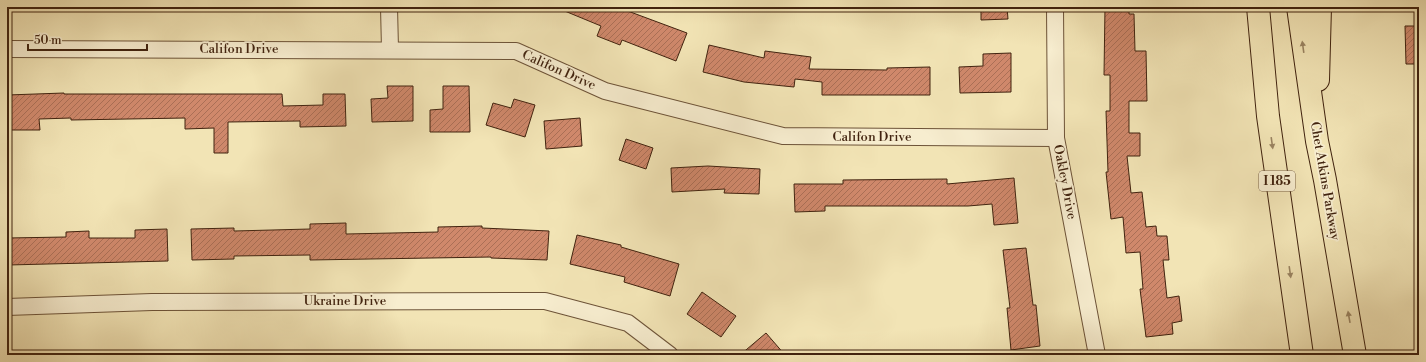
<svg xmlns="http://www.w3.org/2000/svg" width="1426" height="362" viewBox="0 0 1426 362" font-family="'Libre Bodoni',serif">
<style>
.building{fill:url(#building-hatch);stroke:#41230f}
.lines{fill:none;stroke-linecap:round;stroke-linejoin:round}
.street-casing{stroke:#6d5338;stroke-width:18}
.highway-casing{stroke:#41230f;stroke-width:24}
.street{stroke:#f7edcf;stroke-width:16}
.highway{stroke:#f2e4b5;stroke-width:22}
.oneway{fill:#9a8462}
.labels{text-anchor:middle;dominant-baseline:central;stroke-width:3.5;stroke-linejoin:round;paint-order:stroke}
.shield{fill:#f7edcf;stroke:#786049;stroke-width:1}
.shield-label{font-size:12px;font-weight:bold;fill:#41230f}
.street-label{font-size:13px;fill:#41230f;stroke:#f7edcf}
</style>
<defs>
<pattern id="building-hatch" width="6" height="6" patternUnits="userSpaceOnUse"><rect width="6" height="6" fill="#cf886b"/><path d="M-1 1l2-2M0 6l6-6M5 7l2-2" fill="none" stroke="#aa6f56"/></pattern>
</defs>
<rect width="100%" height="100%" fill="#f2e4b5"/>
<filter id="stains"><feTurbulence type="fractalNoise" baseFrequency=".005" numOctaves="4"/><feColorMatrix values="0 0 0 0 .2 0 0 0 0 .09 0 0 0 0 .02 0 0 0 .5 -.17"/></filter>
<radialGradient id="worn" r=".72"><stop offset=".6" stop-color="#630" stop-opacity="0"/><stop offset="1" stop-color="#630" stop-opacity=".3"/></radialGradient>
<g class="building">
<path d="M 555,7 L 617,7 L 687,33 L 676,61 L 622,40 L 620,45 L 597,36 L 601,26 Z"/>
<path d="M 981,7 L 1007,7 L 1008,19 L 981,20 Z"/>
<path d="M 1105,7 L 1129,7 L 1129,14 L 1134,14 L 1135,51 L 1146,51 L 1147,101 L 1129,101 L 1129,133 L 1140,133 L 1140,156 L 1127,156 L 1131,193 L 1142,192 L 1146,227 L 1156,226 L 1157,236 L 1167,236 L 1169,260 L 1163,260 L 1167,298 L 1179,296 L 1182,321 L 1172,323 L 1173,334 L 1146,337 L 1140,289 L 1143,289 L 1140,252 L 1126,253 L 1123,217 L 1111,219 L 1106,172 L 1108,172 L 1106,111 L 1110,111 L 1110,75 L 1104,75 Z"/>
<path d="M 1405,26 L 1419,26 L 1419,64 L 1406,64 Z"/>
<path d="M 709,45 L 764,58 L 765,51 L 811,57 L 809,69 L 887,70 L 887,68 L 930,67 L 930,95 L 822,95 L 822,82 L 795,79 L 794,87 L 744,82 L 703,72 Z"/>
<path d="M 1011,53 L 1011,92 L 960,93 L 959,67 L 983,66 L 983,54 Z"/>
<path d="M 387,86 L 413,86 L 413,121 L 372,122 L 371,99 L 388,98 Z"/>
<path d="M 443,86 L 469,86 L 470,132 L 430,132 L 430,110 L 443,109 Z"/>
<path d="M 64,93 L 64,94 L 282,94 L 283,106 L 323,105 L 323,94 L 345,94 L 346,126 L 300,127 L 300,121 L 228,122 L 228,153 L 214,153 L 214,128 L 185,129 L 185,118 L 71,120 L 71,118 L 39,119 L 40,130 L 7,130 L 7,95 Z"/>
<path d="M 514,99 L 535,105 L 525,137 L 486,125 L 493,103 L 511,108 Z"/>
<path d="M 580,118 L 582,146 L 546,149 L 544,121 Z"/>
<path d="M 626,139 L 653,148 L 646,169 L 619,160 Z"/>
<path d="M 708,166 L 760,169 L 759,194 L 724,193 L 725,189 L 672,192 L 671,168 Z"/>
<path d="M 1014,178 L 1018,223 L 994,225 L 992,204 L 968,206 L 825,206 L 825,211 L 795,212 L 794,184 L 843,184 L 843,180 L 947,179 L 947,184 Z"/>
<path d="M 346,223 L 346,234 L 438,232 L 438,227 L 482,226 L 482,228 L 549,231 L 547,260 L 491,258 L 491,257 L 310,260 L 310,255 L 234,256 L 234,259 L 192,260 L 191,229 L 234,228 L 234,231 L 310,229 L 310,224 Z"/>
<path d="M 167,229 L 168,261 L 8,265 L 7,238 L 66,237 L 66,232 L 89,231 L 89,238 L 135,238 L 135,230 Z"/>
<path d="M 577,235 L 621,245 L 621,247 L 679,264 L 670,296 L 624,282 L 625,277 L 570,264 Z"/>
<path d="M 1026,248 L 1033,305 L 1036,305 L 1040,346 L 1011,350 L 1007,308 L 1010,308 L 1003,250 Z"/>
<path d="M 702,292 L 736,316 L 721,337 L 687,314 Z"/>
<path d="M 766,333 L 785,355 L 740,355 Z"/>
</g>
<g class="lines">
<defs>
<g id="street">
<path d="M 389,7 L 390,49"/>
<path d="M 1055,7 L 1056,138 L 1097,355"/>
<path d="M 7,49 L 516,51 L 605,91 L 783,136 L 1056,138"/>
<path d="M 7,307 L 152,302 L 545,301 L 628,323 L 670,355"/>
</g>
<g id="highway">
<path d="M 1258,7 L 1268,116 L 1302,355"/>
<path d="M 1298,7 L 1317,141 L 1325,180 L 1355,355"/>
<path d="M 1318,80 L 1320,7"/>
</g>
</defs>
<use href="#street" class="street-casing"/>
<use href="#highway" class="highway-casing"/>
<use href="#street" class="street"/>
<use href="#highway" class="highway"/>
</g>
<defs><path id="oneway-solid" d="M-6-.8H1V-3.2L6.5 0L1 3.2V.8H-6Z"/></defs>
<g class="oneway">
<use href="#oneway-solid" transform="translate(1303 47) rotate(-98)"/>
<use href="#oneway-solid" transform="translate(1272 143) rotate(82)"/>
<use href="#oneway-solid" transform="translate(1290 272) rotate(82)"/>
<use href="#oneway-solid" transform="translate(1349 317) rotate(-100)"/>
</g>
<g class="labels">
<rect class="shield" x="1259" y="171" width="36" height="20" rx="3"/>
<g class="shield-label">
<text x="1277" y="181">I 185</text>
</g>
<g class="street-label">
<text x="239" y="49">Califon Drive</text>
<text transform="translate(559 70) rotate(24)">Califon Drive</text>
<text x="872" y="137">Califon Drive</text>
<text transform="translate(1325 181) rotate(80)">Chet Atkins Parkway</text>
<text transform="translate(1065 182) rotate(79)">Oakley Drive</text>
<text x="345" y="301">Ukraine Drive</text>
</g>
</g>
<rect width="1426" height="362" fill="none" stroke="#f2e4b5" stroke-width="24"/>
<rect x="8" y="8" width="1410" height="346" fill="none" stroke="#41230f" stroke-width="2"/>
<rect x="12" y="12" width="1402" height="338" fill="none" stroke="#41230f"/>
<path d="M28 44v6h119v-6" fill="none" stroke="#41230f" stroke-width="2"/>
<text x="34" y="44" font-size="12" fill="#41230f" stroke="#f7edcf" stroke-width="3" paint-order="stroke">50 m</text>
<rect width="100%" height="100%" filter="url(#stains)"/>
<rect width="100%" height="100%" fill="url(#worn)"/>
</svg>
